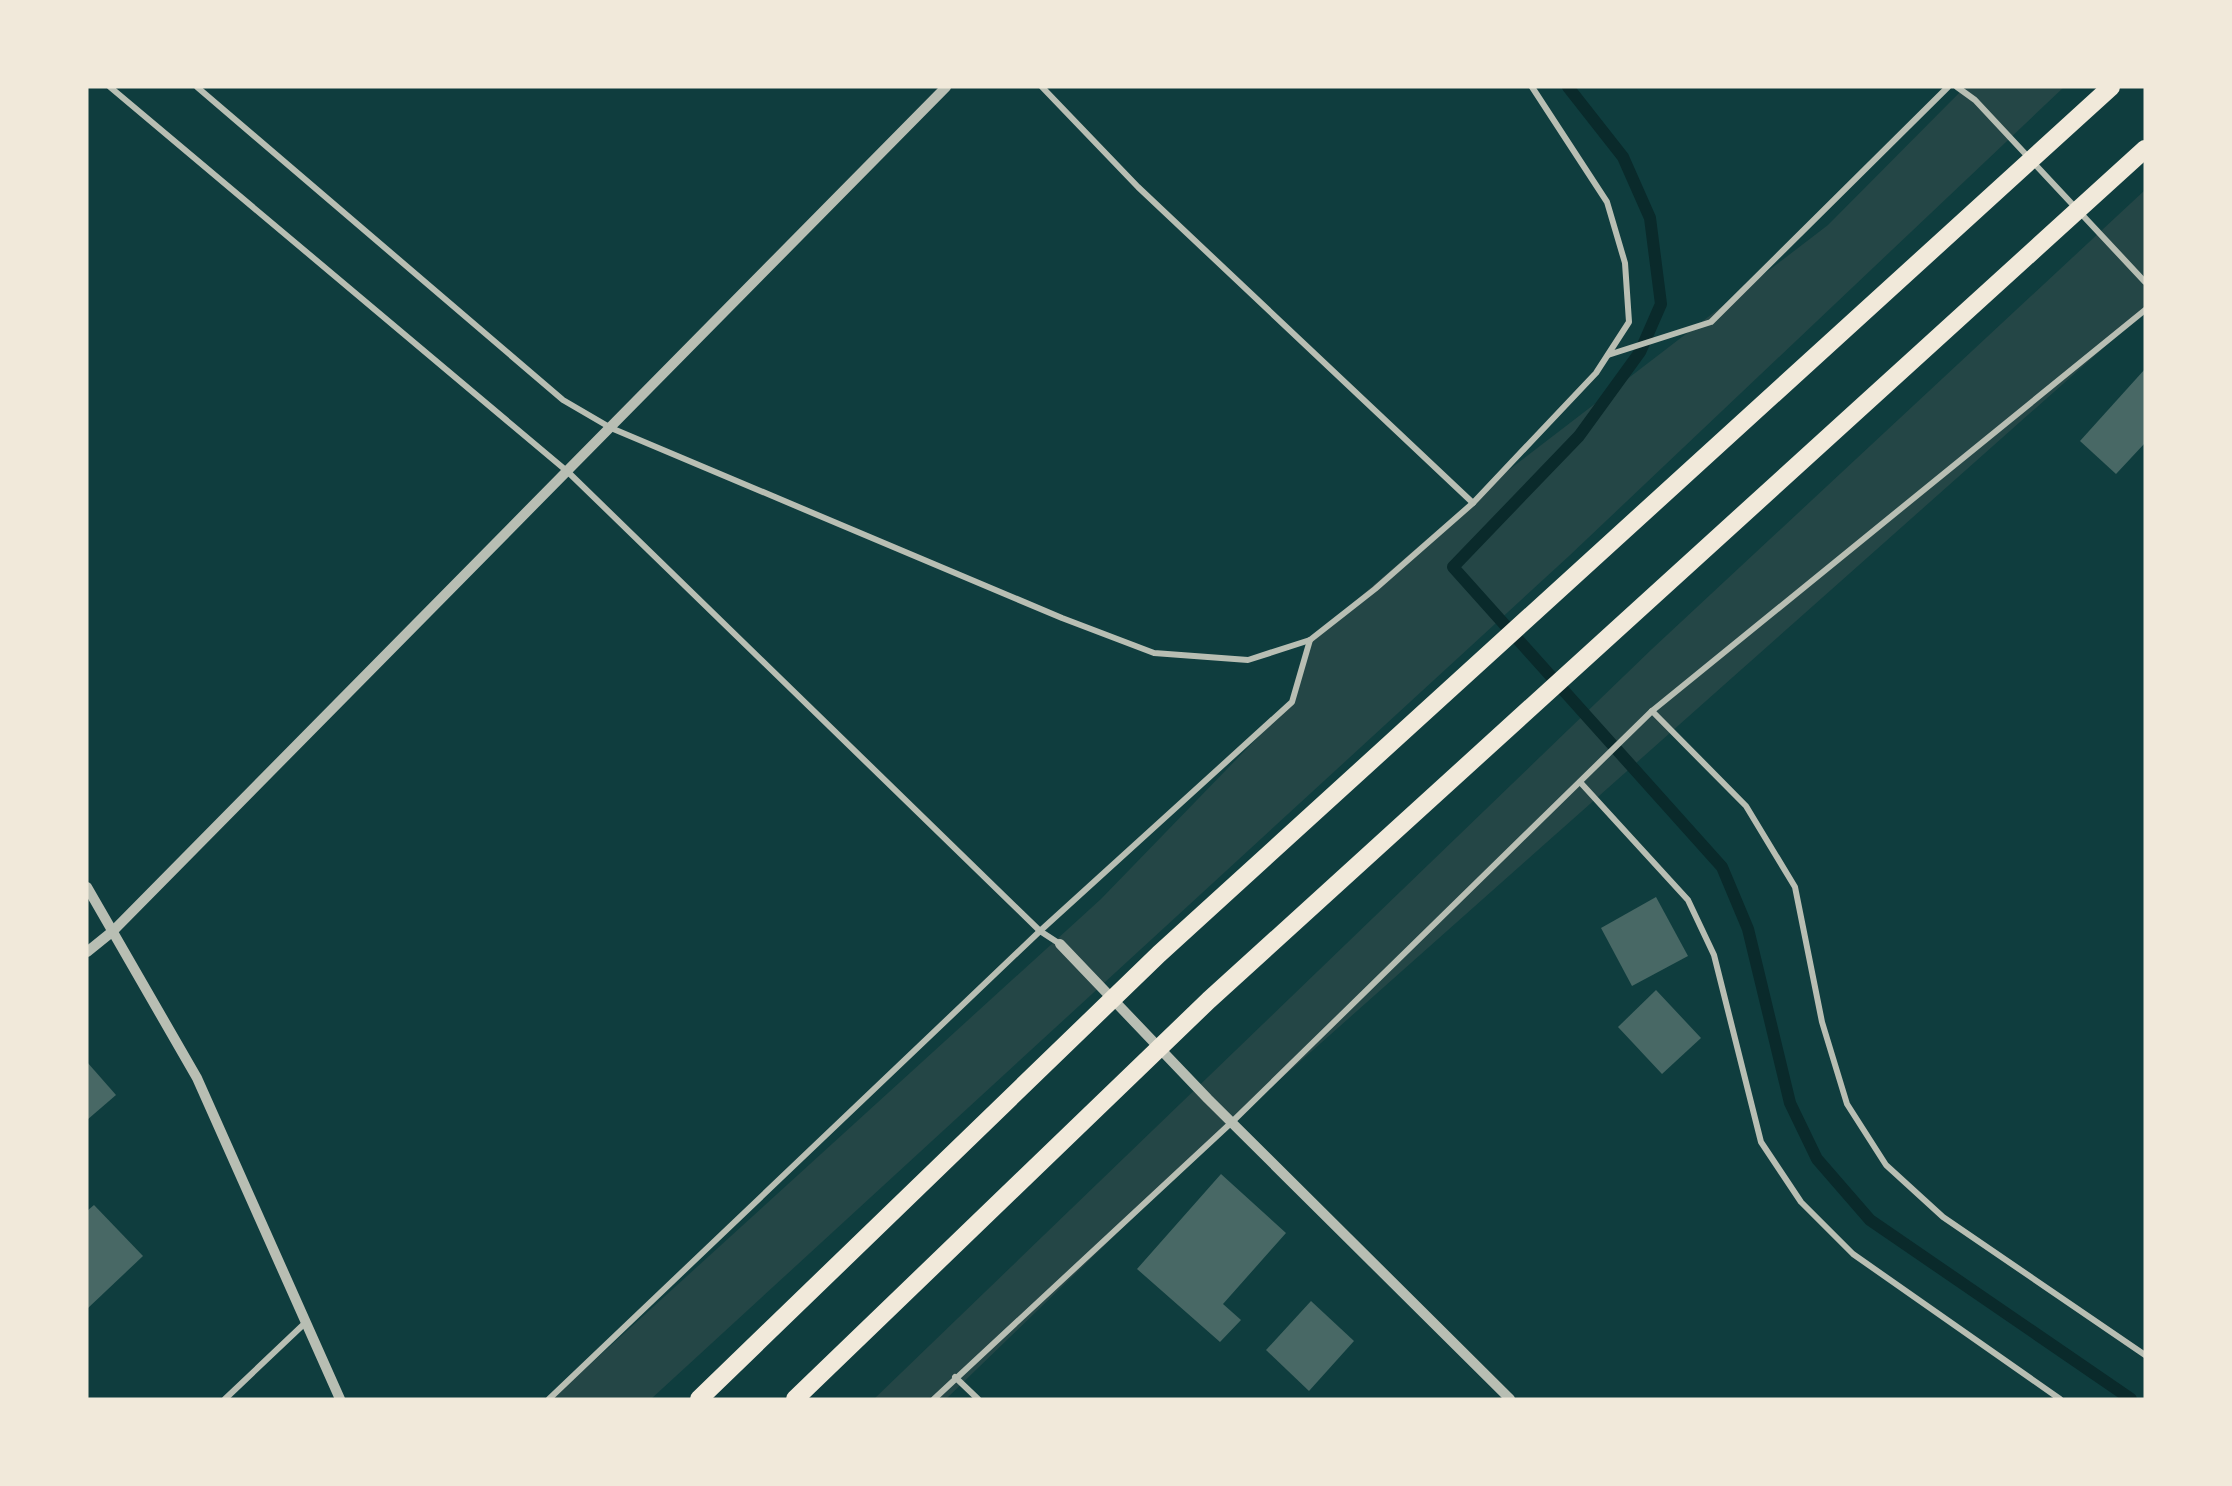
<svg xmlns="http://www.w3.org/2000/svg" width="2232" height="1486" viewBox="0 0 2232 1486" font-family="Mulish,sans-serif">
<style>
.green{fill:#244646}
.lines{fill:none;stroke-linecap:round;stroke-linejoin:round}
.stream{stroke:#0a2a2b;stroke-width:12}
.building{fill:#486865}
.minor{stroke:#b8beb3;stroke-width:6}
.tertiary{stroke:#b8beb3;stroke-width:10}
.motorway{stroke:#f1e9da;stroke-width:18}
</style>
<rect width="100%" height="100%" fill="#0f3d3e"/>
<g class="green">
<path d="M 1965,87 L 2064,87 L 1569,556 L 651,1399 L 552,1399 L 1101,899 L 1292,702 L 1310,640 L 1493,482 L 1828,225 Z"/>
<path d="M 2145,190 L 2145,311 L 1232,1122 L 946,1399 L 874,1399 L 1652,649 Z"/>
</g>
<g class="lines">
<path class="stream" d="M 1568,87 L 1623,157 L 1650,218 L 1661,304 L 1640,352 L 1579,436 L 1453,567 L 1722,867 L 1748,929 L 1790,1103 L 1817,1159 L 1870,1220 L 2131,1399"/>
</g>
<g class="building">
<path d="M 2145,369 L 2145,443 L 2116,474 L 2080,441 Z"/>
<path d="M 1656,897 L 1688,956 L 1632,986 L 1601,928 Z"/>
<path d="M 1656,990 L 1701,1038 L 1662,1074 L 1618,1027 Z"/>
<path d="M 87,1062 L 116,1095 L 87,1120 Z"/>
<path d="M 1221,1174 L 1286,1233 L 1223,1304 L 1241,1320 L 1220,1342 L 1137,1269 Z"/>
<path d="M 94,1205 L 143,1256 L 87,1309 L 87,1211 Z"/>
<path d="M 1311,1301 L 1354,1341 L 1309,1391 L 1266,1350 Z"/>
</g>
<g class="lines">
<g class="minor">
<path d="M 110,87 L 568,472 L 1040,931 L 1060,944"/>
<path d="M 197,87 L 563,400 L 611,428 L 1062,618 L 1154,653 L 1248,660 L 1310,640 L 1375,589 L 1473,503 L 1596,373 L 1629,322 L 1625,263 L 1607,202 L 1532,87"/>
<path d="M 1042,87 L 1138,187 L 1473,503"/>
<path d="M 1957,87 L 1975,100 L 2145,282"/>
<path d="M 1608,355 L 1711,322 L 1948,87"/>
<path d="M 1652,711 L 1746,806 L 1795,887 L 1822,1022 L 1847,1104 L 1886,1165 L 1943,1217 L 2145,1355"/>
<path d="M 1580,782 L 1688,900 L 1714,955 L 1761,1142 L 1801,1202 L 1853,1254 L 2060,1399"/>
<path d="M 955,1377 L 978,1399"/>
<path d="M 225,1399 L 304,1324"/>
<path d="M 549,1399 L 1040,931 L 1292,702 L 1310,640"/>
<path d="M 934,1399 L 1232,1122 L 1652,711 L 2145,310"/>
</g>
<g class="tertiary">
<path d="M 87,887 L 197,1078 L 340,1399"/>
<path d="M 1060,944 L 1208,1099 L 1510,1399"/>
<path d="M 87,952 L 113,931 L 946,87"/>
</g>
<g class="motorway">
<path d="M 699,1399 L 1159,954 L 2111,87"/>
<path d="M 795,1399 L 1209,1000 L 2145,149"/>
</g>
</g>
<rect width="2232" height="1486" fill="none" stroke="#f1e9da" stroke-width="177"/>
</svg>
